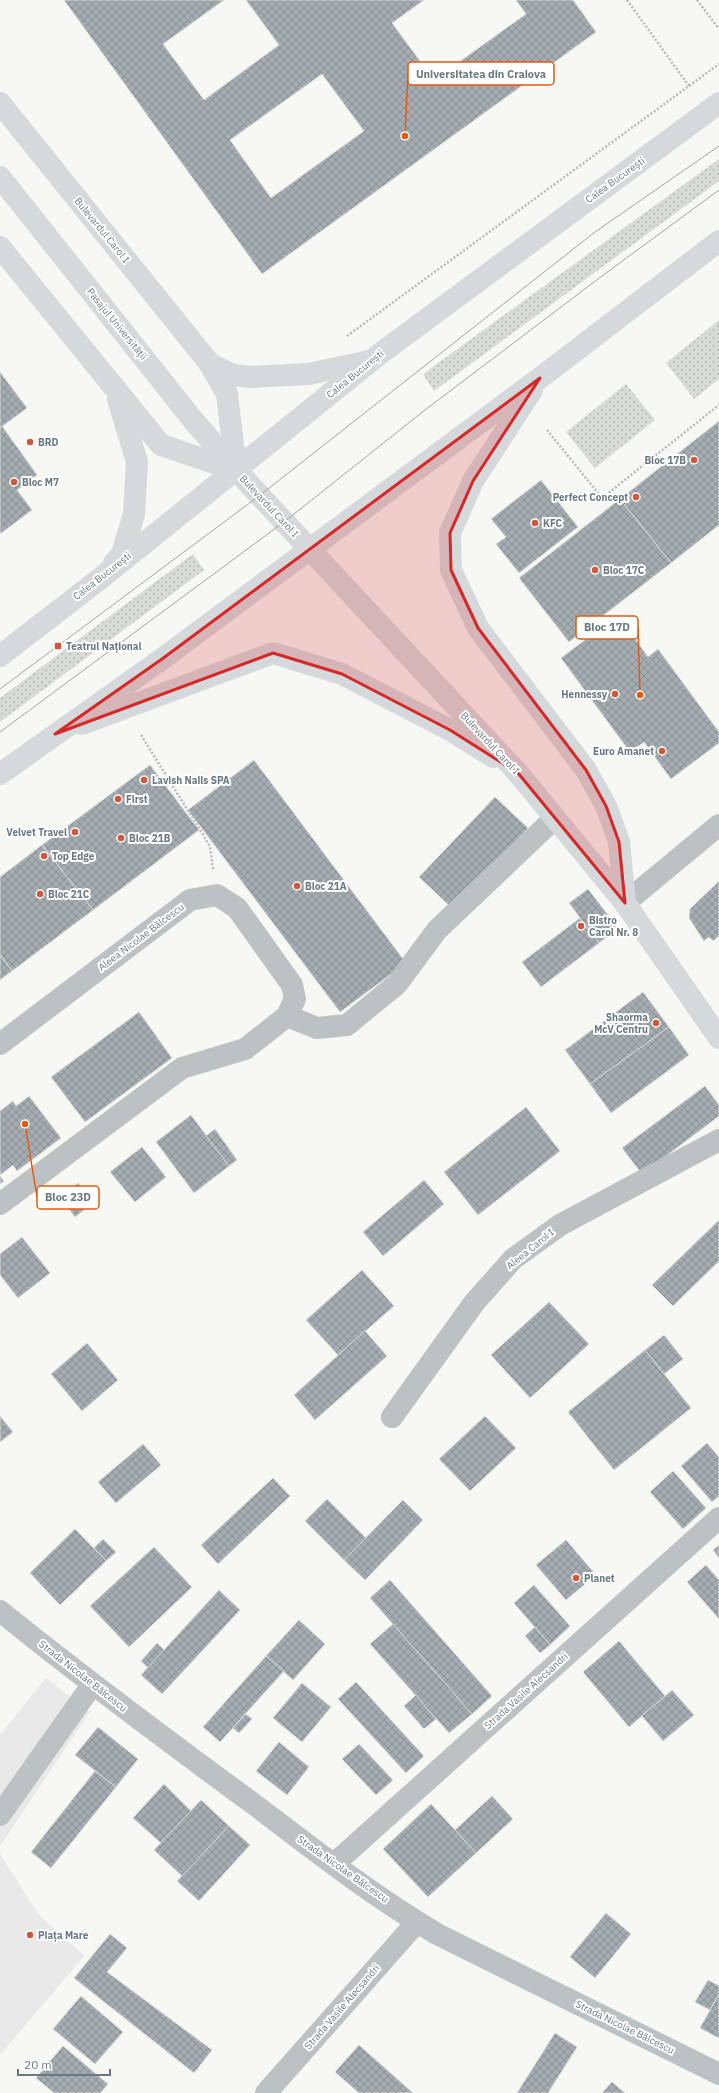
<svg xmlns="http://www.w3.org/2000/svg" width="719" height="2093" viewBox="0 0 719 2093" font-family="'IBM Plex Sans',sans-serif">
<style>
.built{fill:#e8e9e8}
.grass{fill:url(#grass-dots)}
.building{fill:url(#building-cross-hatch);stroke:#d9d9d7;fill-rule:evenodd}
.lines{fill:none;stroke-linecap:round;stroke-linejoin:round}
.path{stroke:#b7babc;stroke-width:2.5;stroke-dasharray:2 2;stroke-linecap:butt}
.minor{stroke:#bcc1c4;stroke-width:22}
.major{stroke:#d5d9dc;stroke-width:22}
.tram{stroke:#9fa5aa;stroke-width:1}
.marked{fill:#d62828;fill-opacity:0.2;stroke:#d62828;stroke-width:3;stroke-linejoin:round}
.poi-dot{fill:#d2563a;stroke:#fff;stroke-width:1.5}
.labels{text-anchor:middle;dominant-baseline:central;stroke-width:4;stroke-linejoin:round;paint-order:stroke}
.street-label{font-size:10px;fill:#697882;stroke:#fff}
.poi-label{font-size:10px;font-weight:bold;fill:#697882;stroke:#fff;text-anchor:start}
.leader{fill:none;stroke:#e8590c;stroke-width:1.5}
.callout-dot{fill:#e8590c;stroke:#fff;stroke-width:1.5}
.callout{fill:#fff;stroke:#e8590c;stroke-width:1.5}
.callout-label{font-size:11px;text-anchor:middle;font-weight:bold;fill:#697882}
</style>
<defs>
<pattern id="grass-dots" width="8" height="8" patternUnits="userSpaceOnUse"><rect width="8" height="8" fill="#d7dbd4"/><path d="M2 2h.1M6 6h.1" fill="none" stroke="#b2b6b1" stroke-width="1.8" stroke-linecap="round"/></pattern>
<pattern id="building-cross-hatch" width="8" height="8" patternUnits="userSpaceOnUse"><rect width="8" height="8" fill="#a4acb1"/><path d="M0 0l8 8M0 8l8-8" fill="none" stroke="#8a9195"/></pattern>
</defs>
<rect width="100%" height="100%" fill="#f7f7f4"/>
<g class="built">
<path d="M 46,1678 L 90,1712 L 0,1846 L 0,1735 Z"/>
<path d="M 0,1854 L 38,1914 L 84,1956 L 0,2055 Z"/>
</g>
<g class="grass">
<path d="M 719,159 L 719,181 L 434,391 L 423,374 Z"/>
<path d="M 719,320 L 719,379 L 694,399 L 666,363 Z"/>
<path d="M 626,384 L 655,420 L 595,468 L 566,432 Z"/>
<path d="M 193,554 L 204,570 L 0,722 L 0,698 Z"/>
</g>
<g class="building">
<path d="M 64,0 L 224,0 L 163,44 L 204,100 L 279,45 L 246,0 L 424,0 L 392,23 L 434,80 L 526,14 L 516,0 L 573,0 L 596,32 L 262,274 ZM 322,74 L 364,131 L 271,198 L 230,140 Z"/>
<path d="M 0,372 L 27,408 L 0,428 Z"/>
<path d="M 719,421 L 719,525 L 671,563 L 620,499 Z"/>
<path d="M 2,426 L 37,475 L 17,490 L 32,510 L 0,534 L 0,428 Z"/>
<path d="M 541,480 L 578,527 L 519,573 L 496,544 L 506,537 L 491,519 Z"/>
<path d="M 620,499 L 671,563 L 569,642 L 519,578 Z"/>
<path d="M 618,615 L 648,657 L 658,649 L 719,732 L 719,743 L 671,779 L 644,742 L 630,752 L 561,658 Z"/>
<path d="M 254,760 L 406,963 L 340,1012 L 188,810 Z"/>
<path d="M 150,765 L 199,830 L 93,910 L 42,845 Z"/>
<path d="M 495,797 L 528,828 L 453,909 L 419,877 Z"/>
<path d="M 42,845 L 93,910 L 12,971 L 0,955 L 0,877 Z"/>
<path d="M 719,881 L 719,936 L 713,941 L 709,937 L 704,941 L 689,918 L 690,909 Z"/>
<path d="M 588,889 L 618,928 L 599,943 L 569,903 Z"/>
<path d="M 580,918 L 599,943 L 541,987 L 522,962 Z"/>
<path d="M 0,955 L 12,971 L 0,980 Z"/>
<path d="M 643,992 L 669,1027 L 590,1084 L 565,1050 Z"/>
<path d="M 139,1012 L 172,1058 L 85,1122 L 51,1077 Z"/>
<path d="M 669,1027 L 689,1055 L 611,1113 L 590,1084 Z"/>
<path d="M 705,1086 L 719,1105 L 719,1116 L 642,1174 L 622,1148 Z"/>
<path d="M 29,1096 L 61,1138 L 17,1171 L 13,1165 L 0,1175 L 0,1111 L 13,1101 L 16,1106 Z"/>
<path d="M 526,1107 L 560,1151 L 478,1215 L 444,1172 Z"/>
<path d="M 191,1115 L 229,1166 L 194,1193 L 156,1142 Z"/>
<path d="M 215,1129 L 237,1160 L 229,1166 L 206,1136 Z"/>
<path d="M 142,1147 L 166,1177 L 135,1202 L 110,1172 Z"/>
<path d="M 0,1176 L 4,1181 L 0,1184 Z"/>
<path d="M 424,1180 L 444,1204 L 383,1256 L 363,1232 Z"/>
<path d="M 78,1183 L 93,1203 L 75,1217 L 60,1197 Z"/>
<path d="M 719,1220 L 719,1261 L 673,1306 L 652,1285 Z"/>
<path d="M 22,1237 L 50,1273 L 18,1298 L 0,1275 L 0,1254 Z"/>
<path d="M 362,1270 L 394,1306 L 338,1355 L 306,1320 Z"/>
<path d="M 549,1302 L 589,1344 L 530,1398 L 491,1355 Z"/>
<path d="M 365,1331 L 387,1356 L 315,1420 L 294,1395 Z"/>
<path d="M 664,1335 L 683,1359 L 664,1374 L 645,1350 Z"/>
<path d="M 87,1343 L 118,1380 L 82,1411 L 51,1374 Z"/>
<path d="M 645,1350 L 691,1408 L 614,1470 L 568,1412 Z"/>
<path d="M 0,1416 L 13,1432 L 0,1442 Z"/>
<path d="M 485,1416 L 516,1448 L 470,1491 L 439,1459 Z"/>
<path d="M 707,1443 L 719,1457 L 719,1496 L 712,1502 L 681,1466 Z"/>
<path d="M 143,1444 L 161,1465 L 116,1503 L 98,1482 Z"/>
<path d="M 673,1471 L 706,1508 L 683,1529 L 650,1492 Z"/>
<path d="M 273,1478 L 290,1496 L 218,1564 L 201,1545 Z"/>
<path d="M 327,1499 L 366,1538 L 344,1560 L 305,1521 Z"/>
<path d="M 403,1500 L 423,1520 L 365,1580 L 344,1560 Z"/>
<path d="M 75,1529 L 106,1561 L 60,1605 L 30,1573 Z"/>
<path d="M 103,1539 L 116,1552 L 106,1561 L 94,1548 Z"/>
<path d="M 566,1540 L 596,1575 L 566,1600 L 536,1565 Z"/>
<path d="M 719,1545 L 719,1558 L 713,1550 Z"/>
<path d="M 154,1547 L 192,1587 L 129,1647 L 90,1606 Z"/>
<path d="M 706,1565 L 719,1580 L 719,1619 L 687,1582 Z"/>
<path d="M 390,1580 L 492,1696 L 472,1714 L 370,1598 Z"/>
<path d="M 534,1585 L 570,1626 L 550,1645 L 514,1603 Z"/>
<path d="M 219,1590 L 240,1610 L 162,1694 L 141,1675 Z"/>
<path d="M 299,1620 L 325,1644 L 293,1680 L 266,1656 Z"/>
<path d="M 393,1624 L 472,1714 L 449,1733 L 370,1644 Z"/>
<path d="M 535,1627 L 550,1645 L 540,1653 L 525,1636 Z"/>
<path d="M 619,1641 L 665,1696 L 629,1727 L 583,1672 Z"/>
<path d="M 157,1643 L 164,1650 L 148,1668 L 141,1661 Z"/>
<path d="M 266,1656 L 284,1671 L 220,1742 L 203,1727 Z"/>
<path d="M 356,1682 L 424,1756 L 406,1773 L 338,1699 Z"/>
<path d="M 302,1683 L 331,1707 L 302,1742 L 273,1718 Z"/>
<path d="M 672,1690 L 694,1715 L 663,1741 L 642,1716 Z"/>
<path d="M 416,1695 L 436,1719 L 424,1729 L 404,1706 Z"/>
<path d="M 246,1714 L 252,1719 L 239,1733 L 233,1728 Z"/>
<path d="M 98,1727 L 138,1759 L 116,1787 L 75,1755 Z"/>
<path d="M 279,1742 L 309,1767 L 287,1795 L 256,1771 Z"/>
<path d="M 359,1744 L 393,1780 L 376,1795 L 342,1759 Z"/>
<path d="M 95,1771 L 116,1787 L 51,1868 L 31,1852 Z"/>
<path d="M 164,1784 L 191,1811 L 161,1843 L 133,1818 Z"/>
<path d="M 492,1796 L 513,1819 L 476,1853 L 455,1830 Z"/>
<path d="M 201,1800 L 229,1826 L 182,1876 L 154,1850 Z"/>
<path d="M 431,1804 L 476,1853 L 428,1897 L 383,1849 Z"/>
<path d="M 229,1826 L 250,1845 L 199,1901 L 177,1881 Z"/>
<path d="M 606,1913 L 631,1934 L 595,1978 L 570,1957 Z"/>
<path d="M 110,1934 L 127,1948 L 107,1972 L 212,2050 L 194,2073 L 74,1978 Z"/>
<path d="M 708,1980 L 719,1986 L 719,1994 L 710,2010 L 695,2002 Z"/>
<path d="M 719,1994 L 719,2038 L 700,2028 Z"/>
<path d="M 81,1996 L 123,2032 L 95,2064 L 53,2029 Z"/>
<path d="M 555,2033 L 577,2047 L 548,2093 L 517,2093 Z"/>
<path d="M 359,2045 L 413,2093 L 359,2093 L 335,2072 Z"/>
<path d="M 63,2046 L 108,2084 L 100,2093 L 54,2093 L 36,2078 Z"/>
<path d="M 612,2082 L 625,2093 L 602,2093 Z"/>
</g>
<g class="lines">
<g class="path">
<path d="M 627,0 L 689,86"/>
<path d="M 697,0 L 719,29"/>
<path d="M 347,336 L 719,64"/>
<path d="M 547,430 L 602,498 L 719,405"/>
<path d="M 141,735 L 202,833 L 210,847 L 213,869"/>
</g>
<g class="minor">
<path d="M 625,903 L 719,825"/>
<path d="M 287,1016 L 317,1028 L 347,1025 L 397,984 L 437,930 L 555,818"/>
<path d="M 0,1044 L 190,900 L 217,895 L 237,908 L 292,985 L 295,999 L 287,1016 L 245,1049 L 182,1068 L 0,1204"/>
<path d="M 392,1417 L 474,1303 L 513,1259 L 560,1225 L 719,1140"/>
<path d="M 0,1611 C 83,1678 169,1742 255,1805 C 314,1850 373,1896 437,1934 L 719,2074"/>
<path d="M 0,1815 L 92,1685"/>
<path d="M 334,1864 L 719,1518"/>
<path d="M 266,2093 L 417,1922"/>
</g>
<g class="major">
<path d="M 0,103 L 210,364 L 227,394 L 236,470"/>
<path d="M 0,177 L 193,420 L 236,470 L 518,773 L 625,903 L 719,1038"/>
<path d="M 0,247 L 161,445 L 235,470"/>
<path d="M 210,364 L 233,375 L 250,377 L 309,374 L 369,361"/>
<path d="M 532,390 L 473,481 L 450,533 L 451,570 L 478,628 L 586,770 L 606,806 L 619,842 L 625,903"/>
<path d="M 114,563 L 122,554 L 134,514 L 137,462 L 118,399"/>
<path d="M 0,656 L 106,574 L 381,353 L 719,103"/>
<path d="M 82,724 L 273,653 L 342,674 L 450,730 L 493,757"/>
<path d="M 0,774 L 162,659 L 540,378 L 719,241"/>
</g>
<g class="tram">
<path d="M 0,689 L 259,496 L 595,232 L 719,146"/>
<path d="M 0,732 L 284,522 L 425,410 L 602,276 L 719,190"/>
</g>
</g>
<path class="marked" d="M 540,378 L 473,481 L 450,533 L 451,570 L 478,628 L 586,770 L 606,806 L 619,842 L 625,903 L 518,773 L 450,730 L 342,674 L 273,653 L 55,734 L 162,659 Z"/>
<g class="poi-dot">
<circle cx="30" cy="442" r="4"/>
<circle cx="694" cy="460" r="4"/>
<circle cx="14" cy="482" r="4"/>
<circle cx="636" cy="497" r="4"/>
<circle cx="535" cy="523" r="4"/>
<circle cx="595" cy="570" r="4"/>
<rect x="54" y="642" width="8" height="8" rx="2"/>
<circle cx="615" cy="694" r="4"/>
<circle cx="662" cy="751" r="4"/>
<circle cx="144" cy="780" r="4"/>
<circle cx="118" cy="799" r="4"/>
<circle cx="75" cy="832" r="4"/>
<circle cx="121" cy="838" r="4"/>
<circle cx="44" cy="856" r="4"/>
<circle cx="297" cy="886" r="4"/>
<circle cx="40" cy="894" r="4"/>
<circle cx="581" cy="926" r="4"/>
<circle cx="656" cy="1023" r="4"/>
<circle cx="576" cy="1578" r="4"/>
<circle cx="30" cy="1935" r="4"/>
</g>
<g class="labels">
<g class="street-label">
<text transform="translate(615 180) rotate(-36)">Calea București</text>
<text transform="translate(102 230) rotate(51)">Bulevardul Carol I</text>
<text transform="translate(117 324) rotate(51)">Pasajul Universității</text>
<text transform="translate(355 374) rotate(-39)">Calea București</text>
<text transform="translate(269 506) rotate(47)">Bulevardul Carol I</text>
<text transform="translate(102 576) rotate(-38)">Calea București</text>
<text transform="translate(490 743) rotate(47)">Bulevardul Carol I</text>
<text transform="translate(141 937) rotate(-37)">Aleea Nicolae Bălcescu</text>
<text transform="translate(530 1249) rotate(-39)">Aleea Carol I</text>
<text transform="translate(83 1676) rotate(38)">Strada Nicolae Bălcescu</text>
<text transform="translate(526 1691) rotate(-42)">Strada Vasile Alecsandri</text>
<text transform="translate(343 1869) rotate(35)">Strada Nicolae Bălcescu</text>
<text transform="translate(342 2007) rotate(-49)">Strada Vasile Alecsandri</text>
<text transform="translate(625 2027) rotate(26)">Strada Nicolae Bălcescu</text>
</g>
<g class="poi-label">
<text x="38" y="442">BRD</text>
<text x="686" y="460" text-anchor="end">Bloc 17B</text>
<text x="22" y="482">Bloc M7</text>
<text x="628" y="497" text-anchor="end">Perfect Concept</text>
<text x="543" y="523">KFC</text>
<text x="603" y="570">Bloc 17C</text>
<text x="66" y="646">Teatrul Național</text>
<text x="607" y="694" text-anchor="end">Hennessy</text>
<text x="654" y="751" text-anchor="end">Euro Amanet</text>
<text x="152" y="780">Lavish Nails SPA</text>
<text x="126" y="799">First</text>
<text x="67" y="832" text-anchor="end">Velvet Travel</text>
<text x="129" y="838">Bloc 21B</text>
<text x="52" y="856">Top Edge</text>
<text x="305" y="886">Bloc 21A</text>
<text x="48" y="894">Bloc 21C</text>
<text x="589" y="920">Bistro<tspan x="589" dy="12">Carol Nr. 8</tspan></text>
<text x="648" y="1017" text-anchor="end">Shaorma<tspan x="648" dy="12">McV Centru</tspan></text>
<text x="584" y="1578">Planet</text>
<text x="38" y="1935">Piața Mare</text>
</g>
</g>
<path class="leader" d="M405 136L408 74M640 695L638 627M25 1124L37 1197"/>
<g class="callout-dot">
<circle cx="405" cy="136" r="4"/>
<circle cx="640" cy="695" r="4"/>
<circle cx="25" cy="1124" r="4"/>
</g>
<g class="callout">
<rect x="408" y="62" width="146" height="23" rx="4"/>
<rect x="576" y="616" width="62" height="23" rx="4"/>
<rect x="37" y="1186" width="62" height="23" rx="4"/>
</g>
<g class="callout-label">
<text x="481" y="78">Universitatea din Craiova</text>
<text x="607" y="631">Bloc 17D</text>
<text x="68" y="1201">Bloc 23D</text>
</g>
<path d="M18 2069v6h92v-6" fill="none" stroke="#697882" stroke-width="2"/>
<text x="24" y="2069" font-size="12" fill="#697882" stroke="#ffffff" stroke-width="3" paint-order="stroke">20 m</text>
</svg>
